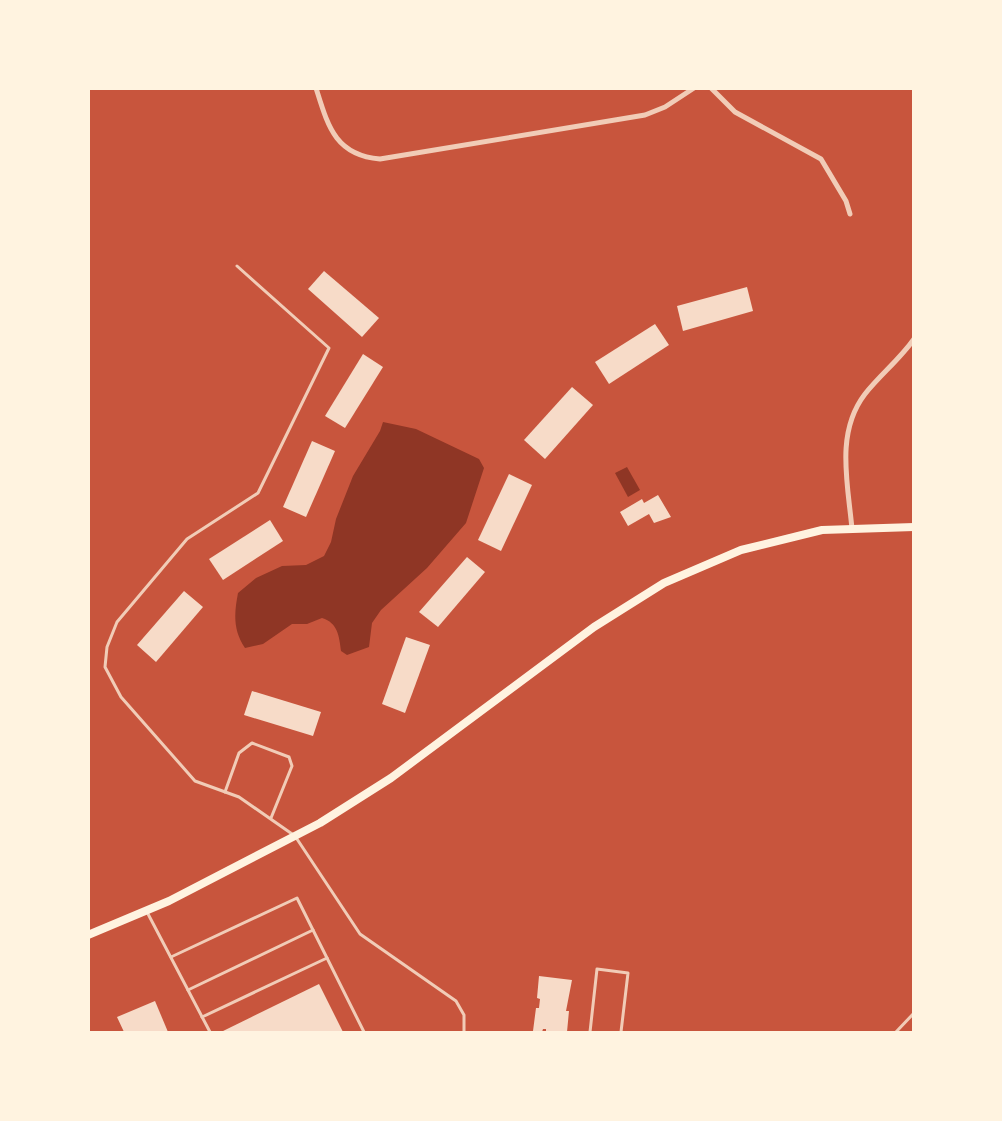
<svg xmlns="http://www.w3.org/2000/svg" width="1002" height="1121" viewBox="0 0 1002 1121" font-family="Signika,sans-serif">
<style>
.water{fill:#8f3625}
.building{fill:#f7dbc8}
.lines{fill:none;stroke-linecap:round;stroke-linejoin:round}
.service{stroke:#f1ccb7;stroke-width:3}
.minor{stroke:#f1ccb7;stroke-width:5}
.secondary{stroke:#fff3e0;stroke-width:8}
</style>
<rect width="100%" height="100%" fill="#c8553d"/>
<g class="water">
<path d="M 383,422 L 416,429 L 479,459 L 484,468 L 466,523 L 427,568 L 381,610 L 372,623 L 369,647 L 347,655 L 341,651 C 339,636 338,623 322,618 L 307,624 L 292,624 L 263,644 L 245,648 C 233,630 234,614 238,593 L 256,578 L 282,566 L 306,565 L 324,556 L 331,542 L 336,519 L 353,476 L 380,431 Z"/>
<path d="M 627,467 L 640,490 L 628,497 L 615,473 Z"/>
</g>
<g class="building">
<path d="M 324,271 L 379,318 L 362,337 L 308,289 Z"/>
<path d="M 747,287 L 753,311 L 683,331 L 677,306 Z"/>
<path d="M 655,324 L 669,345 L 609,384 L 595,362 Z"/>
<path d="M 363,354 L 383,367 L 345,428 L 325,416 Z"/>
<path d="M 572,387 L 593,405 L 545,459 L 524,440 Z"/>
<path d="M 312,441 L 335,451 L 306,517 L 283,507 Z"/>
<path d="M 509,474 L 532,485 L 501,551 L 478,540 Z"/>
<path d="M 658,495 L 671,517 L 654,523 L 649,514 L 628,526 L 620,512 L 642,499 L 644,503 Z"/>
<path d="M 270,520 L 283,541 L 223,580 L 209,559 Z"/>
<path d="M 467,557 L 485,572 L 438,627 L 419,612 Z"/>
<path d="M 184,591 L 203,607 L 156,662 L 137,645 Z"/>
<path d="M 406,637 L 430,645 L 405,713 L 382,704 Z"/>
<path d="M 252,691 L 321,712 L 313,736 L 244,715 Z"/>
<path d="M 539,976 L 572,980 L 566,1011 L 569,1011 L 567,1032 L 546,1032 L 546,1029 L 543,1029 L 542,1032 L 533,1031 L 536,1008 L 539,1008 L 540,999 L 537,998 Z"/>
<path d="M 319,984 L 343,1032 L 221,1032 Z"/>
<path d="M 155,1001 L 168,1032 L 124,1032 L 117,1017 Z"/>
</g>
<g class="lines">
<g class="service">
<path d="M 237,266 L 329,348 L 258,493 L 187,539 L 117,622 L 107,647 L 105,667 L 121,697 L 195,781 L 239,797 L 295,836 L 360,934 L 456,1001 L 464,1015 L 464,1032"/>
<path d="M 225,792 L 239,753 L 252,743 L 289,757 L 292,766 L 271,818"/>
<path d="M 147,912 L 210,1032"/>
<path d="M 171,957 L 297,898 L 364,1032"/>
<path d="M 188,990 L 313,930"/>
<path d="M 202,1017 L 327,958"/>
<path d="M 590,1032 L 597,969 L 628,973 L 621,1032"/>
<path d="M 896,1032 L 914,1013"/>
</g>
<g class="minor">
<path d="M 316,88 C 328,126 335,155 380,159 L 645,115 L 665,107 L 694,88"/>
<path d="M 711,88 L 735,112 L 821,159 L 846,201 L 850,214"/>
<path d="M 852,529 C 848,484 835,433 865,394 C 880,375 900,359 914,339"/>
</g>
<path class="secondary" d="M 88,935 L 169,901 L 320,823 L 391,778 L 594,627 L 664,583 L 741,550 L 822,530 L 914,527"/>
</g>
<rect width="1002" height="1121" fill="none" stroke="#fff3e0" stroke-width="180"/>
</svg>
